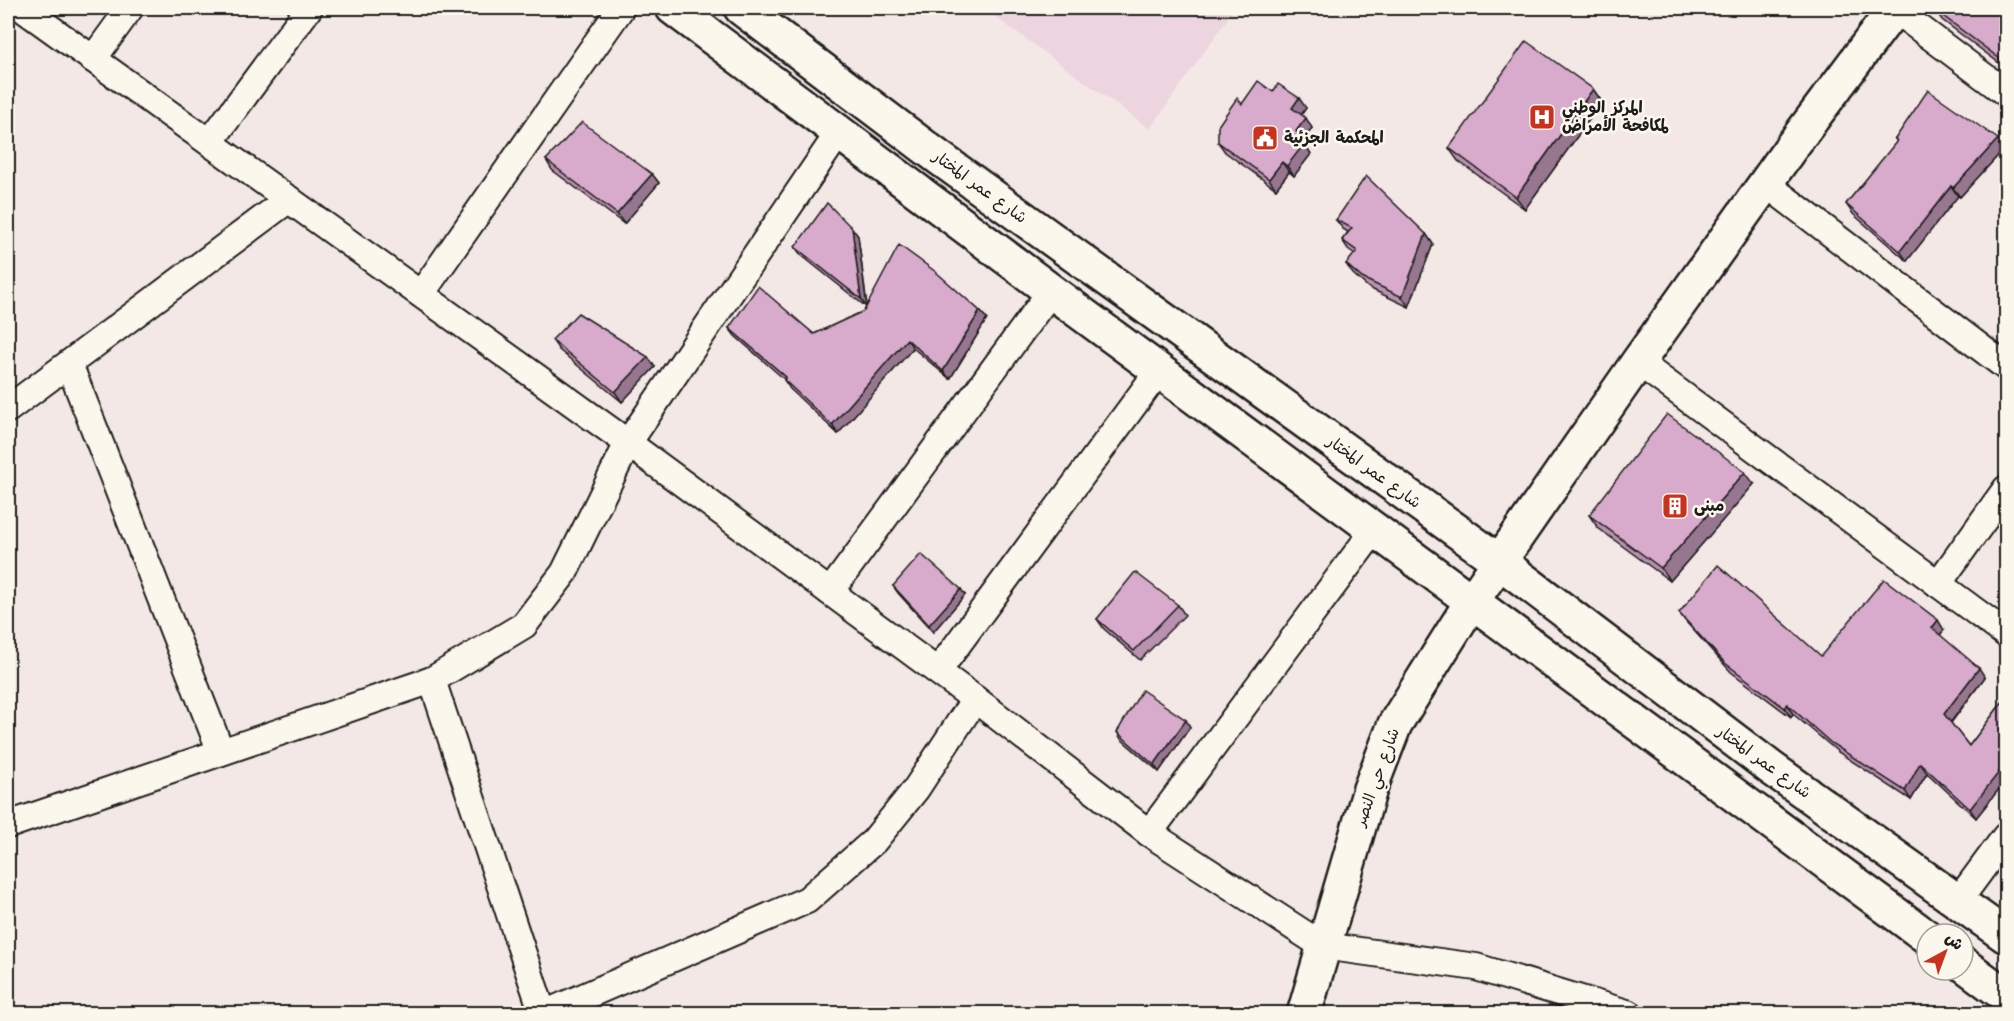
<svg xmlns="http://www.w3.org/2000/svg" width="2014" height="1021" viewBox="0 0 2014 1021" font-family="'Architects Daughter','Playpen Sans Arabic',sans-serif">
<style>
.built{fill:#ecd5de}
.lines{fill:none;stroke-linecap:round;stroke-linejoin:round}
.street-casing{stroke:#1c1c1c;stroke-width:30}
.secondary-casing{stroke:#1c1c1c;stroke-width:38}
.street{stroke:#fbf7ec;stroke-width:26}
.secondary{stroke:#fbf7ec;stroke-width:33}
.wall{fill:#ba92af;stroke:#1c1c1c;stroke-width:1.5}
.shaded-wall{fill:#97778f;stroke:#1c1c1c;stroke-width:1.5}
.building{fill:#d8aacc;stroke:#1c1c1c;stroke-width:1.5}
.labels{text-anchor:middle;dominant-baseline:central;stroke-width:5;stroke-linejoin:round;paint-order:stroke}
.poi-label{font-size:16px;font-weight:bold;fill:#1c1c1c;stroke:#fbf7ec;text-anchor:start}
.street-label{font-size:16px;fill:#1c1c1c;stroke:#fbf7ec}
</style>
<rect width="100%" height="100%" fill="#f4e8e6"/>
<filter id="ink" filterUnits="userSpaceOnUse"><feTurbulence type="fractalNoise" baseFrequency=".0167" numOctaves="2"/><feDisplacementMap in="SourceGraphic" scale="12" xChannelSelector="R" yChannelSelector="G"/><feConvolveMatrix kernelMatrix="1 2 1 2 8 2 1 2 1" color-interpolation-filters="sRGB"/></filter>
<g filter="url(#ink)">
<path class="built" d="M 983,8 L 1235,8 L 1150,129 Z"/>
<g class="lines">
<defs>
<g id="street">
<path d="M 22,8 L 628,443 L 975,699 L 1149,833 L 1323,946 L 1476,967 L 1630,1014"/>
<path d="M 1894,9 L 2006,93"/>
<path d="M 93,59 L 130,8"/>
<path d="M 210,142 L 309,8"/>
<path d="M 1765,183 L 2006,367"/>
<path d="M 421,294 L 621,8"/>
<path d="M 1638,362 L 2006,634"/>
<path d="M 69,364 L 221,752"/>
<path d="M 8,409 L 289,199"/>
<path d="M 1938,584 L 2006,489"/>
<path d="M 830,592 L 1051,291"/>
<path d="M 938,671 L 1160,369"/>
<path d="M 432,680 L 543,1014"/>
<path d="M 8,825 L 432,680 L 524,625 L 564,573 L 628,443 L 840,131"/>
<path d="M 1149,833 L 1375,529"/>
<path d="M 1958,901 L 2006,836"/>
<path d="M 544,1014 L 807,900 L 874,841 L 916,789 L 975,699"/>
</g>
<g id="secondary">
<path d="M 673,8 L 1051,291 L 1927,937"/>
<path d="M 741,8 L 938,157 L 1500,562 L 1771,768 L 2006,936"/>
<path d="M 1963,964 L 2006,996"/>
<path d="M 1304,1014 L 1370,789 L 1395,724 L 1472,601 L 1638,362 L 1792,146 L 1895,8"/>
</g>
</defs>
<use href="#street" class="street-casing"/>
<use href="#secondary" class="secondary-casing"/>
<use href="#street" class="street"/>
<use href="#secondary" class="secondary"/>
</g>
<g class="wall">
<path d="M 2007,8 L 2007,69 L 1942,20 L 1935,10 Z"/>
<path d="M 1593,89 L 1602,102 L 1525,209 L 1458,161 L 1449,148 Z"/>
<path d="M 1273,92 L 1306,108 L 1301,115 L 1312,128 L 1303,141 L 1311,154 L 1294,176 L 1289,172 L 1276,189 L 1225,152 L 1218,142 L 1242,104 Z"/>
<path d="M 1895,139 L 2004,149 L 1960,197 L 1958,196 L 1907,261 L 1853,214 L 1846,204 L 1897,142 Z"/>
<path d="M 546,160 L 652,174 L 659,183 L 624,224 L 552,170 Z"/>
<path d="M 1336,220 L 1426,234 L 1433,244 L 1409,307 L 1369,288 L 1353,274 L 1346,264 L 1355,254 L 1348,249 L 1342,240 L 1348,232 L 1343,229 Z"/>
<path d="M 852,228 L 858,236 L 867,305 L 980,311 L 987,319 L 950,379 L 913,348 L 838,434 L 790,389 L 784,380 L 784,379 L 735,336 L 729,328 L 814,334 L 864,311 L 866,307 L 801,255 L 795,247 Z"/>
<path d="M 552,340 L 655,367 L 622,402 L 559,350 Z"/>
<path d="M 1754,484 L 1670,581 L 1598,528 L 1589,515 Z"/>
<path d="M 893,586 L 965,595 L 933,632 L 898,593 Z"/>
<path d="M 1178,605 L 1185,615 L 1140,660 L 1104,629 L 1097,619 Z"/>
<path d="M 1679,613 L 1821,656 L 1944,630 L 1940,635 L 1985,677 L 1951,723 L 1969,746 L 2007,696 L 2007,779 L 1976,818 L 1927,773 L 1911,800 L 1838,752 L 1793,714 L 1791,717 L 1731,672 L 1686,622 Z"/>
<path d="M 1186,720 L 1190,727 L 1159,772 L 1121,739 L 1117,732 Z"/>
</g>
<g class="shaded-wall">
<path d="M 1593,89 L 1602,102 L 1525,209 L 1516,197 Z"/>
<path d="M 1299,98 L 1306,108 L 1299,118 L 1292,108 Z"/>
<path d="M 1306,118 L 1312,128 L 1303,141 L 1311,154 L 1294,176 L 1287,166 L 1296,131 Z"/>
<path d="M 1998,139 L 2004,149 L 1960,197 L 1953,188 Z"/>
<path d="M 1282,162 L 1289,172 L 1276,189 L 1269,179 Z"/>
<path d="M 652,174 L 659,183 L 624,224 L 617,214 Z"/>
<path d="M 1951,186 L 1958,196 L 1907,261 L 1900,251 Z"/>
<path d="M 852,228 L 858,236 L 867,308 L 861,299 Z"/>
<path d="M 1426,234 L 1433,244 L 1409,307 L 1402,297 Z"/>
<path d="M 980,311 L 987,319 L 950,379 L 943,371 Z"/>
<path d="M 907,339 L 913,348 L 838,434 L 832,425 Z"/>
<path d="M 648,357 L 655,367 L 622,402 L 615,392 Z"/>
<path d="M 1745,472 L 1754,484 L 1670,581 L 1661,568 Z"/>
<path d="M 961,589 L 965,595 L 933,632 L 929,625 Z"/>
<path d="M 1938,620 L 1944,630 L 1938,637 L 1932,628 Z"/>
<path d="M 1979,668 L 1985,677 L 1950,723 L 1944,714 Z"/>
<path d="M 1787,704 L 1793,714 L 1791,717 L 1785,708 Z"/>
<path d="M 1186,720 L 1190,727 L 1159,772 L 1154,765 Z"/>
<path d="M 2006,762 L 2007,779 L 1976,818 L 1970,809 Z"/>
<path d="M 1920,763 L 1927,773 L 1911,800 L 1905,791 Z"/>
</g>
<g class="building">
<path d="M 1937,8 L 2007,8 L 2007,64 L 1935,10 Z"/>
<path d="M 1526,41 L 1593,89 L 1516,197 L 1449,148 Z"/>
<path d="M 1258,81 L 1273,92 L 1278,84 L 1299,98 L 1292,108 L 1306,118 L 1296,131 L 1304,144 L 1287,166 L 1282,162 L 1269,179 L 1218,142 L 1218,126 L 1237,98 L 1242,104 Z"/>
<path d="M 1928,90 L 1998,139 L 1953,188 L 1951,186 L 1900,251 L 1846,204 L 1897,141 L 1895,139 Z"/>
<path d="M 582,122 L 652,174 L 617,214 L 546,160 Z"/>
<path d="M 1366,176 L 1426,234 L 1402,297 L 1362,278 L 1346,264 L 1357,251 L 1342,240 L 1352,228 L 1336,220 Z"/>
<path d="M 827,203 L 852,228 L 861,299 L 795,247 Z"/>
<path d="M 899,245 L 936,272 L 980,311 L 943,371 L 907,339 L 832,425 L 784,380 L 786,377 L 729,328 L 758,286 L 814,334 L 864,311 Z"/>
<path d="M 578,313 L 648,357 L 615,392 L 552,340 Z"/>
<path d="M 1667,414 L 1745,472 L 1661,568 L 1589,515 Z"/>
<path d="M 921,554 L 961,589 L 929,625 L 893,586 Z"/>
<path d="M 1718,565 L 1821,656 L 1884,579 L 1938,620 L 1932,628 L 1979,668 L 1944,714 L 1969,746 L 2007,696 L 2007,762 L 1970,809 L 1920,763 L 1905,791 L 1831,743 L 1787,704 L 1785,708 L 1725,663 L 1679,613 Z"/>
<path d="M 1135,572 L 1178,605 L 1134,651 L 1097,619 Z"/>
<path d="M 1142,690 L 1186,720 L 1154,765 L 1117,732 Z"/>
</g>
</g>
<defs>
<symbol id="hospital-square" viewBox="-11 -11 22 22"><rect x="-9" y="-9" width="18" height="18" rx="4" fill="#c8321e" stroke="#fbf7ec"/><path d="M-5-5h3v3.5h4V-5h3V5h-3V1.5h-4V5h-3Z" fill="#fff"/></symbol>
<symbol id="civic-square" viewBox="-11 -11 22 22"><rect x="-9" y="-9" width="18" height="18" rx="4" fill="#c8321e" stroke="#fbf7ec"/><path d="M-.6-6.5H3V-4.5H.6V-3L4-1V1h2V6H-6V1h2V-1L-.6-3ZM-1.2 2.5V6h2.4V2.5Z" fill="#fff"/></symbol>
<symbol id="building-square" viewBox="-11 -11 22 22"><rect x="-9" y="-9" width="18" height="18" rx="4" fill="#c8321e" stroke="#fbf7ec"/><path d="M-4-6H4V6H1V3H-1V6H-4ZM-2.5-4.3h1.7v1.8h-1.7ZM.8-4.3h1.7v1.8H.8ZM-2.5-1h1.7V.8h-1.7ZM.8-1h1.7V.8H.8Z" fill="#fff"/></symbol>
</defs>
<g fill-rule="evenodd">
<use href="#hospital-square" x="1527" y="102" width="30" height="30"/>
<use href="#civic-square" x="1250" y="123" width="30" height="30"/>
<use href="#building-square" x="1660" y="491" width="30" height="30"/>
</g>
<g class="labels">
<g class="poi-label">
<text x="1562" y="108">المركز الوطني<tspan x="1562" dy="18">لمكافحة الأمراض</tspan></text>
<text x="1284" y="138">المحكمة الجزئية</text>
<text x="1694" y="506">مبنى</text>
</g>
<g class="street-label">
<text transform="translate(980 187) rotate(36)">شارع عمر المختار</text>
<text transform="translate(1374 472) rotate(36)">شارع عمر المختار</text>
<text transform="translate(1764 762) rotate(36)">شارع عمر المختار</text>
<text transform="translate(1377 777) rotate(-70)">شارع حي النصر</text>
</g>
</g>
<rect width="2014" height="1021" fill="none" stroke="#fbf7ec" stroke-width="30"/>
<rect x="15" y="15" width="1984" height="991" fill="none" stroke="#1c1c1c" stroke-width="2" filter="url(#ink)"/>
<g transform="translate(1945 952) rotate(41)"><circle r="28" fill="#fbf7ec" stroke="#a29f99" stroke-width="1.5"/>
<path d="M0-4.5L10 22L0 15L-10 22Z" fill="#c8321e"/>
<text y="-9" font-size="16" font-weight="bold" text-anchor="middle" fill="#1c1c1c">ش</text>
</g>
</svg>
